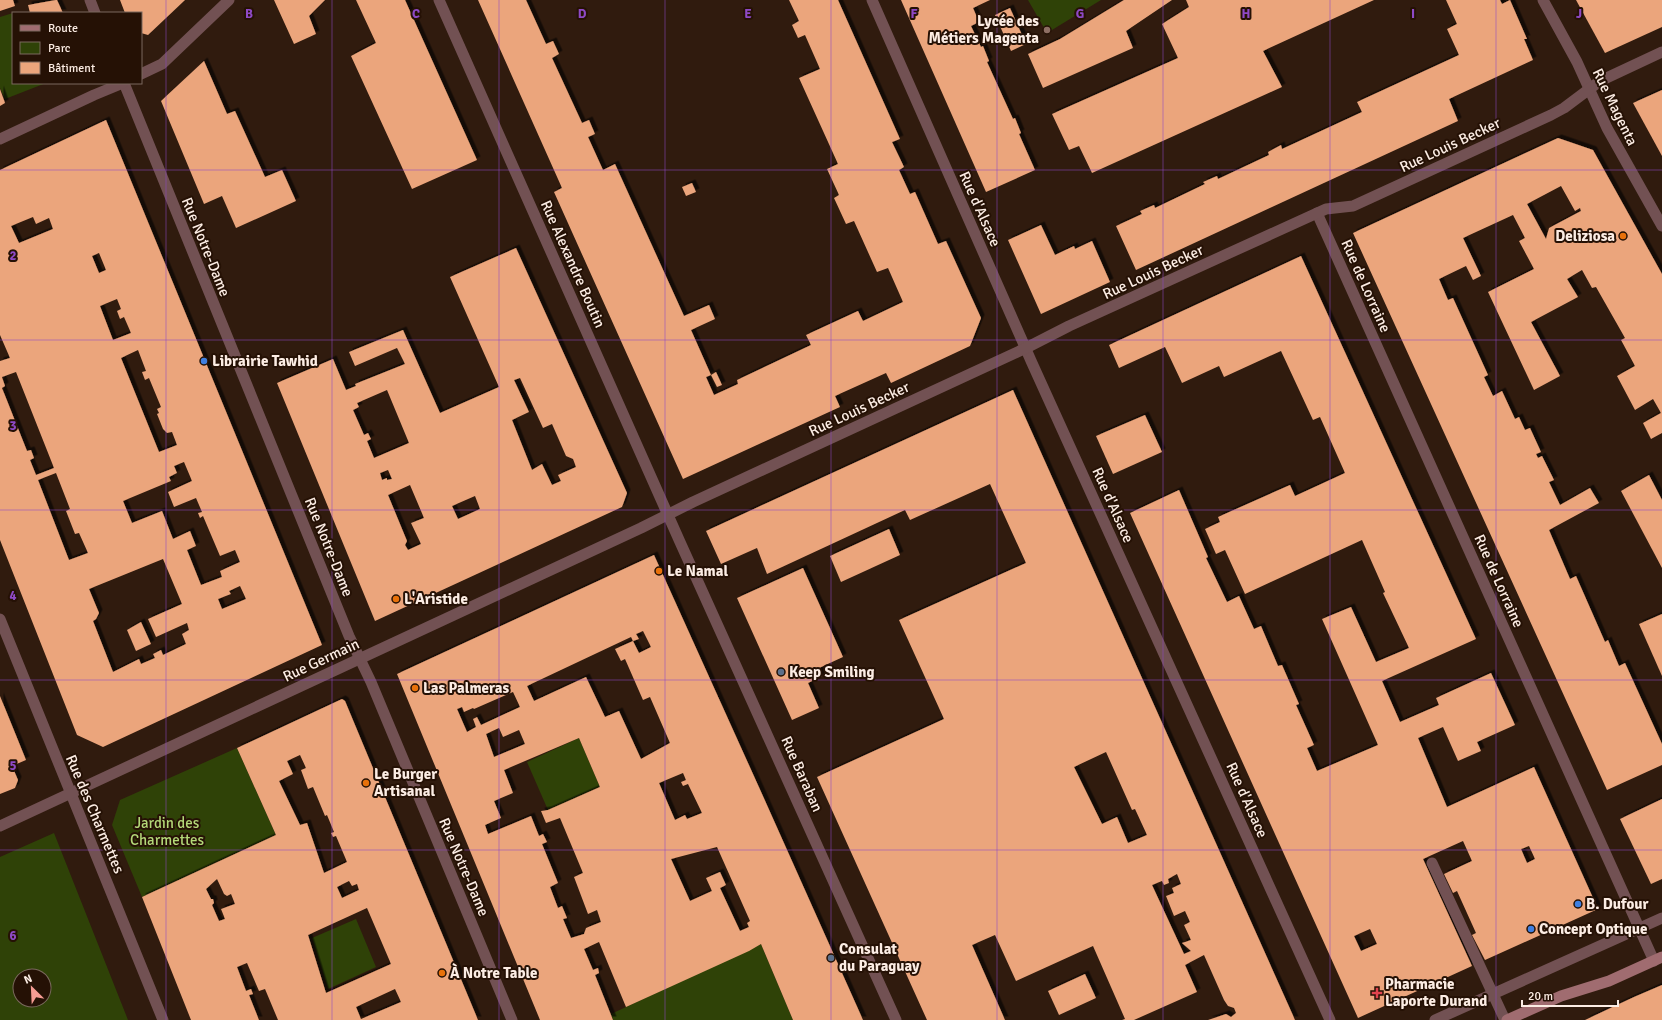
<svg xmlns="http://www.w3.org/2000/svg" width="1662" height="1020" viewBox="0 0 1662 1020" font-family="Signika,sans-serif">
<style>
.green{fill:#2f4207;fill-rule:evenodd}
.building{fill:#eba57c;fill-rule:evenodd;filter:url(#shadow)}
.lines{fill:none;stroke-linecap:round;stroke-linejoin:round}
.service{stroke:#725153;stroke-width:11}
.minor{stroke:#725153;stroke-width:11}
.tertiary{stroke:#725153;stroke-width:11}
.secondary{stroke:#a06c70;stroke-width:11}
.grid{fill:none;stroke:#8e49c5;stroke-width:1;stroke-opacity:0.55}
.education-dot{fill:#8d6e63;stroke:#251105;stroke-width:1.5}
.food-dot{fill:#e8710a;stroke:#251105;stroke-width:1.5}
.shop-dot{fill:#3f7fe0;stroke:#251105;stroke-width:1.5}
.service-dot{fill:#5c6f8a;stroke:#251105;stroke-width:1.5}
.health-dot{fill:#e0444e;stroke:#251105;stroke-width:1.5}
.labels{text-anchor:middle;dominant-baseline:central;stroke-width:4;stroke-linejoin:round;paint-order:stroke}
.poi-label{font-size:15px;font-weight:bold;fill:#fcede4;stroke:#251105;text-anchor:start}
.street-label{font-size:15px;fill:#fcede4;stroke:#251105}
.park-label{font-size:15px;fill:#b3d878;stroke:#251105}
.grid-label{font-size:13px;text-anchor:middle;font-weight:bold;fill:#8e49c5;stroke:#251105;stroke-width:4;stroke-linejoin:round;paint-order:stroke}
</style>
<defs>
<filter id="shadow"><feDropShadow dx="3.5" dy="-3.5" stdDeviation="0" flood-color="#0009"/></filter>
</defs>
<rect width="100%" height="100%" fill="#301b0e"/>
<g class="green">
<path d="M 1028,0 L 1101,0 L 1047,33 Z"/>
<path d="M 13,13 L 13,83 L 46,83 L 5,99 L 0,88 L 0,17 Z"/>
<path d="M 579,738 L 600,787 L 548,810 L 527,762 Z"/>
<path d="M 237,748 L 276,835 L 142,897 L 112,825 L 120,800 Z"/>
<path d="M 54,833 L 128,1020 L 0,1020 L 0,857 ZM 20,976 L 44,976 L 44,1000 L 20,1000 Z"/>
<path d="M 356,919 L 376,967 L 328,989 L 312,938 Z"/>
<path d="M 761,944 L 793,1020 L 613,1020 L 611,1014 Z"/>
</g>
<g class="building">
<path d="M 0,0 L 13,0 L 15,6 L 0,11 Z"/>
<path d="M 56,0 L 57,0 L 63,13 L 30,13 L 28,5 Z"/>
<path d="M 120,0 L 185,0 L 148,35 L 141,33 L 141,13 L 125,13 Z"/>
<path d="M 274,0 L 325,0 L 309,16 L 316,34 L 294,44 Z"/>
<path d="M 356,0 L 405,0 L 477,160 L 412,189 L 351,56 L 376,43 Z"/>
<path d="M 478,0 L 526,0 L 546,44 L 553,41 L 559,54 L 552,58 L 582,123 L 589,120 L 595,134 L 588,137 L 603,170 L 615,164 L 684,316 L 709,305 L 715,319 L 691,330 L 711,375 L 706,377 L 714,395 L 738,384 L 737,380 L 811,345 L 806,335 L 858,311 L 863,321 L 903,302 L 888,268 L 877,272 L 854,221 L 846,224 L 834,198 L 839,195 L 827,169 L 838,164 L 799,78 L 820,69 L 805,35 L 798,38 L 792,25 L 799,21 L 789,0 L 838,0 L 900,139 L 892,142 L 904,167 L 899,170 L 910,194 L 915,192 L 938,244 L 946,241 L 981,318 L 970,346 L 891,383 L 886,373 L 835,396 L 840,407 L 683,479 L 554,192 L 562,188 Z"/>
<path d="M 901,0 L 990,0 L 973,8 L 979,22 L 971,26 L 981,47 L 983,46 L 989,61 L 987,62 L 1013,119 L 1015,118 L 1021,133 L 1019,134 L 1035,170 L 986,192 Z"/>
<path d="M 1124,0 L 1172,0 L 1126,31 L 1133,48 L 1043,88 L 1028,54 L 1060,39 Z"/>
<path d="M 1186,0 L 1374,0 L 1263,51 L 1282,87 L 1092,173 L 1079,146 L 1069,150 L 1052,114 L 1178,58 L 1162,24 L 1189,7 Z"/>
<path d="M 1446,0 L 1500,0 L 1502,4 L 1510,0 L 1527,39 L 1524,39 L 1533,60 L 1449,99 L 1458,121 L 1136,270 L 1116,226 L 1142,214 L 1140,211 L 1154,205 L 1155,208 L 1205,184 L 1203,182 L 1217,176 L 1218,179 L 1269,155 L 1268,152 L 1281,145 L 1282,149 L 1362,112 L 1357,102 L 1459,55 L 1447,29 L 1457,24 Z"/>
<path d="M 1576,0 L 1662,0 L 1662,27 L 1605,53 Z"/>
<path d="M 1010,8 L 1026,44 L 1011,51 L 995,15 Z"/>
<path d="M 204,61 L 227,114 L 235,111 L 265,177 L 282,170 L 296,201 L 236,228 L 222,196 L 204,204 L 161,101 Z"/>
<path d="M 0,89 L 5,103 L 0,106 Z"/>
<path d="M 1662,90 L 1662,156 L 1633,103 Z"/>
<path d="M 106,120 L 322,645 L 103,747 L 77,735 L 0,540 L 0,361 L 10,358 L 0,335 L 0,170 ZM 33,217 L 36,224 L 49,218 L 53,229 L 19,243 L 11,226 ZM 99,253 L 106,270 L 99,273 L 92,256 ZM 117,299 L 121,309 L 117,311 L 120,319 L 124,317 L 131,333 L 113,340 L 100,306 ZM 138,350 L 146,371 L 142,372 L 145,380 L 149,378 L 161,407 L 157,409 L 159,413 L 157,414 L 163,429 L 167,433 L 172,432 L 177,445 L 159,452 L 121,358 ZM 16,372 L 54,468 L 36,475 L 30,460 L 34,458 L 31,450 L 27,451 L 2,388 L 5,386 L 2,377 ZM 184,462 L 192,481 L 168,492 L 174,507 L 196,498 L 202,512 L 198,513 L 200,518 L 203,516 L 220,556 L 235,550 L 240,562 L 220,571 L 222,577 L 201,585 L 187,550 L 196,546 L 190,531 L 173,539 L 162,511 L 132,523 L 123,501 L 171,481 L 169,477 L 177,473 L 174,466 ZM 56,473 L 70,509 L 66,511 L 75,534 L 79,533 L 88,553 L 69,560 L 38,480 ZM 163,559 L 182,604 L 148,619 L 156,637 L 187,623 L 189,630 L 182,634 L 186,644 L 163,655 L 161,650 L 153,654 L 155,658 L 141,664 L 139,659 L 113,672 L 93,621 L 96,619 L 99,613 L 89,589 ZM 240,586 L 246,599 L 222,609 L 218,599 L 231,594 L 229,591 Z"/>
<path d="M 1558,138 L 1593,150 L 1662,274 L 1662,433 L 1651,439 L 1643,423 L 1661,413 L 1653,399 L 1635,410 L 1617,376 L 1635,366 L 1621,340 L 1625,338 L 1596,287 L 1592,288 L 1582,270 L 1567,279 L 1578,297 L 1531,322 L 1560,376 L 1534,390 L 1488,292 L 1534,269 L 1519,241 L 1525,238 L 1513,215 L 1463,238 L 1481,276 L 1473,280 L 1466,266 L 1439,279 L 1448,300 L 1453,298 L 1488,375 L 1484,377 L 1493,396 L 1502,391 L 1515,419 L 1519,417 L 1525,430 L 1530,428 L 1541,452 L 1536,454 L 1538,458 L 1542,456 L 1554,480 L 1549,482 L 1560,505 L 1590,488 L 1599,503 L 1549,530 L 1570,579 L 1576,576 L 1605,642 L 1608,640 L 1619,666 L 1625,663 L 1662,744 L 1662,765 L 1607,790 L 1353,233 ZM 1561,186 L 1575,211 L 1580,208 L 1581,211 L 1549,228 L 1546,239 L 1527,204 Z"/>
<path d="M 692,183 L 696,192 L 686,196 L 682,187 Z"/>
<path d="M 1041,225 L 1055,255 L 1074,246 L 1075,249 L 1092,241 L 1110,282 L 1041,314 L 1008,240 Z"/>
<path d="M 516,248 L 627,493 L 622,507 L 375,621 L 277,383 L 333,359 L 346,390 L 356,386 L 355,384 L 405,364 L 397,348 L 355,366 L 349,352 L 403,330 L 440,413 L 499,387 L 450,277 ZM 520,378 L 543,428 L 552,424 L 566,456 L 573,459 L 576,467 L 558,475 L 561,481 L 552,485 L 542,464 L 532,470 L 512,420 L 529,412 L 514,380 ZM 387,390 L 409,443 L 374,458 L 367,441 L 371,439 L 368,433 L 364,435 L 353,410 L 359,407 L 357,403 ZM 388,470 L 392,479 L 387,480 L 387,478 L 382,480 L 380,473 ZM 410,485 L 424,518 L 411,523 L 421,544 L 408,550 L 405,545 L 407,541 L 388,495 ZM 475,496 L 480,509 L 458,519 L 452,506 Z"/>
<path d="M 1301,256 L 1476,639 L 1382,681 L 1400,722 L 1439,705 L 1436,698 L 1491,673 L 1515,725 L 1477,742 L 1481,751 L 1458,761 L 1443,727 L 1418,738 L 1447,807 L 1534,767 L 1598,909 L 1485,960 L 1472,935 L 1476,933 L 1457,891 L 1453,893 L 1444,874 L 1472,861 L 1463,841 L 1423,859 L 1472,966 L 1358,1018 L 1130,513 L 1179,490 L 1208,557 L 1206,558 L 1227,602 L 1239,596 L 1254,629 L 1261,626 L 1278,666 L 1282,665 L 1299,704 L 1296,705 L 1314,745 L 1307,748 L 1317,771 L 1378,745 L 1322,619 L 1351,607 L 1376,662 L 1409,648 L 1383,593 L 1385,592 L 1362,540 L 1245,594 L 1225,550 L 1216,554 L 1205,529 L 1220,522 L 1218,517 L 1290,485 L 1295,496 L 1345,473 L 1320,417 L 1313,420 L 1281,351 L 1224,377 L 1219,366 L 1182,383 L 1165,347 L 1119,368 L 1109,345 ZM 1529,846 L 1535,859 L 1527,863 L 1521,849 ZM 1370,929 L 1377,944 L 1361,951 L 1354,936 Z"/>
<path d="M 716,372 L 722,385 L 717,387 L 711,375 Z"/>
<path d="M 1013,390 L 1163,725 L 1295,1020 L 1208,1020 L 1226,1014 L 1231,1017 L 1236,1013 L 1234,1008 L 1228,1006 L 1224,1000 L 1204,955 L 1185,965 L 1197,992 L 1134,1020 L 1122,1020 L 1125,1019 L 1093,946 L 1016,981 L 995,935 L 972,945 L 1005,1020 L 927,1020 L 817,777 L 944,719 L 899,620 L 1026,563 L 990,484 L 910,520 L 905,510 L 767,574 L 757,548 L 721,564 L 706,531 ZM 1106,752 L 1132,810 L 1135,809 L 1147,835 L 1128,843 L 1117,817 L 1102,824 L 1074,767 ZM 1177,874 L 1181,884 L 1172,888 L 1174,893 L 1166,896 L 1174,916 L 1185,911 L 1190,922 L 1184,925 L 1191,940 L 1182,943 L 1191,951 L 1184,954 L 1152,885 L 1162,881 L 1164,885 L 1169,883 L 1168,879 Z"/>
<path d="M 1145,415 L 1162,452 L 1113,474 L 1096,436 Z"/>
<path d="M 1649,475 L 1662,500 L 1662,568 L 1621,491 Z"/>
<path d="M 889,529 L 900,555 L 841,582 L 830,556 Z"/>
<path d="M 654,555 L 762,794 L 863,1020 L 793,1020 L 761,944 L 749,951 L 626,1007 L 599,942 L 584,949 L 593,970 L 598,968 L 599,973 L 595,975 L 613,1020 L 540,1020 L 397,674 ZM 643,631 L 651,647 L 639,653 L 633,641 L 615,649 L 621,661 L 625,659 L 643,700 L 650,697 L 670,743 L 641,759 L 619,711 L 605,717 L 586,677 L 534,701 L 527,686 L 631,637 L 633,641 L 639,639 L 636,634 ZM 513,692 L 520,707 L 481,725 L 477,717 L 473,719 L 476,727 L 467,732 L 457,709 L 462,707 L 464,712 L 473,708 L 474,709 ZM 499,728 L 503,737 L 519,730 L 525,744 L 494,757 L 486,734 ZM 579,738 L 600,787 L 548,810 L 541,811 L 546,823 L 560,818 L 583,873 L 574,877 L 588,914 L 597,910 L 601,922 L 586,928 L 584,934 L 571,938 L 563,919 L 567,918 L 562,906 L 558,908 L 550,887 L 558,883 L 542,844 L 547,842 L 543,834 L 539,836 L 531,816 L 488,834 L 485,825 L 501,818 L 494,801 L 513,793 L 504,770 ZM 683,773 L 686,780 L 681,782 L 683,786 L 688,784 L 702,813 L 687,819 L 685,815 L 675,820 L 659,783 ZM 717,847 L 750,921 L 747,923 L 749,927 L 740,931 L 720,888 L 726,885 L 720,872 L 706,878 L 712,891 L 690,901 L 671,859 Z"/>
<path d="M 803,568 L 843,657 L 819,668 L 822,676 L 808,683 L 819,708 L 792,720 L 737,598 Z"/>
<path d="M 1662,614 L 1662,676 L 1639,624 Z"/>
<path d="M 141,622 L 151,644 L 136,651 L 127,630 Z"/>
<path d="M 0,696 L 26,760 L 12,766 L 18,780 L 15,788 L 0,794 Z"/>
<path d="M 342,699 L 345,701 L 478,1020 L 278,1020 L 265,989 L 259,991 L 247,963 L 237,967 L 246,991 L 251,989 L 253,994 L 249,995 L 259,1020 L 191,1020 L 142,897 L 276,835 L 237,748 ZM 300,755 L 306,768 L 301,770 L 308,789 L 313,787 L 325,816 L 327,815 L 334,832 L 331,833 L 333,837 L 336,836 L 347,862 L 324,873 L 307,823 L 300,825 L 279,781 L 293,774 L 287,761 ZM 217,879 L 224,894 L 227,896 L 231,894 L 235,904 L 221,909 L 225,919 L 219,921 L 212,905 L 214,903 L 213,899 L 211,899 L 206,889 ZM 349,881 L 352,886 L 357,884 L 359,890 L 342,898 L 337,887 ZM 367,908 L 391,964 L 326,993 L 308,935 ZM 395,989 L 401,1002 L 361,1019 L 356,1007 Z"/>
<path d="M 1662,799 L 1662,879 L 1651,884 L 1620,819 Z"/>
<path d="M 1085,974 L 1096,998 L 1059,1015 L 1048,991 Z"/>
<path d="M 1662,985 L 1662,1020 L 1585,1020 L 1634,997 Z"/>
</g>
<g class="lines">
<g class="service">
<path d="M 1432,863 L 1505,1020"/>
<path d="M 1435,1020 L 1662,918"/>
</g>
<g class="minor">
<path d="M 90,0 L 95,13"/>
<path d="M 439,0 L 680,542 L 896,1020"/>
<path d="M 872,0 L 1032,363 L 1330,1020"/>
<path d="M 1543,0 L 1577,62 L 1607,128 L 1662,226"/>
<path d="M 124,83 L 349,636 L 371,682 L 512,1020"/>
<path d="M 1317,213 L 1654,961"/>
<path d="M 0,619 L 163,1020"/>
<path d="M 0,826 L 641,528 L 693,502 L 1026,348 L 1069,326 L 1326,209 L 1353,206 L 1551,115 L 1564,108 L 1600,81 L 1662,52"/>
</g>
<g class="tertiary">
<path d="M 141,74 L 162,64 L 229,0"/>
<path d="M 0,139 L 94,95 L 123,83"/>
</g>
<path class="secondary" d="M 1507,1020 L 1561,996 L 1609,981 L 1662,957"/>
</g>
<path class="grid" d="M 166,0 L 166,1020M 332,0 L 332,1020M 499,0 L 499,1020M 665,0 L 665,1020M 831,0 L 831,1020M 997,0 L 997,1020M 1163,0 L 1163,1020M 1330,0 L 1330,1020M 1496,0 L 1496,1020M 0,170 L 1662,170M 0,340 L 1662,340M 0,510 L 1662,510M 0,680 L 1662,680M 0,850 L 1662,850"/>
<circle class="education-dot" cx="1047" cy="30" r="4"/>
<g class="food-dot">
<circle cx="1623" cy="236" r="4"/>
<circle cx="659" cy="571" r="4"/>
<circle cx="396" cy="599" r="4"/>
<circle cx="415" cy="688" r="4"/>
<circle cx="366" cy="783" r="4"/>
<circle cx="442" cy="973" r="4"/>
</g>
<g class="shop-dot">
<circle cx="204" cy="361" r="4"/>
<circle cx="1578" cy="904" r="4"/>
<circle cx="1531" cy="929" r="4"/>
</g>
<g class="service-dot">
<circle cx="781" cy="672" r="4"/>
<circle cx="831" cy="958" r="4"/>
</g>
<path class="health-dot" d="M1375 987h4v4h4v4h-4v4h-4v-4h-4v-4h4z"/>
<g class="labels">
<g class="poi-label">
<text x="1039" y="21" text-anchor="end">Lycée des<tspan x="1039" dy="17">Métiers Magenta</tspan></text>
<text x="1615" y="236" text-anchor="end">Deliziosa</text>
<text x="212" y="361">Librairie Tawhid</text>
<text x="667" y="571">Le Namal</text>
<text x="404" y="599">L'Aristide</text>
<text x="789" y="672">Keep Smiling</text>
<text x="423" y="688">Las Palmeras</text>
<text x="374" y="774">Le Burger<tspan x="374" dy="17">Artisanal</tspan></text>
<text x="1586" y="904">B. Dufour</text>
<text x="1539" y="929">Concept Optique</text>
<text x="839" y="949">Consulat<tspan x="839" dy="17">du Paraguay</tspan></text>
<text x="450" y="973">À Notre Table</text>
<text x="1385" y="984">Pharmacie<tspan x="1385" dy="17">Laporte Durand</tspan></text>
</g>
<g class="street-label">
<text transform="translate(1615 107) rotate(64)">Rue Magenta</text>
<text transform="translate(1450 145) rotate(-25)">Rue Louis Becker</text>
<text transform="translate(980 209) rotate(66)">Rue d'Alsace</text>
<text transform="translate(206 247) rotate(68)">Rue Notre-Dame</text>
<text transform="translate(573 264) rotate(66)">Rue Alexandre Boutin</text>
<text transform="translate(1153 272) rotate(-25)">Rue Louis Becker</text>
<text transform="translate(1366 286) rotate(66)">Rue de Lorraine</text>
<text transform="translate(859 409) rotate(-25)">Rue Louis Becker</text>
<text transform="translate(1113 505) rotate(66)">Rue d'Alsace</text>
<text transform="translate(329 547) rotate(68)">Rue Notre-Dame</text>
<text transform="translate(1499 581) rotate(66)">Rue de Lorraine</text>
<text transform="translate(321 660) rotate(-25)">Rue Germain</text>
<text transform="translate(802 774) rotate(66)">Rue Baraban</text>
<text transform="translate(1247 800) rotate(66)">Rue d'Alsace</text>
<text transform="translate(95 814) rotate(67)">Rue des Charmettes</text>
<text transform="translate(464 867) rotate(67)">Rue Notre-Dame</text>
</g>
<g class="park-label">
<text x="167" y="823">Jardin des<tspan x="167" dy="17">Charmettes</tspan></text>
</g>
</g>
<g class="grid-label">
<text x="249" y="18">B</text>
<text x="416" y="18">C</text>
<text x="582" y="18">D</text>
<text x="748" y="18">E</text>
<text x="914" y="18">F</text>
<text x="1080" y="18">G</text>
<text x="1246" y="18">H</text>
<text x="1413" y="18">I</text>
<text x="1579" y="18">J</text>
<text x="13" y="260">2</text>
<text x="13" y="430">3</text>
<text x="13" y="600">4</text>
<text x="13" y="770">5</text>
<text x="13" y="940">6</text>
</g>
<rect x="12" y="12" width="130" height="72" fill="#251105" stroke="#7b695e"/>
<rect x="20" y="25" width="20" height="6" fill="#a06c70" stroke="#7b695e"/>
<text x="48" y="32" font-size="12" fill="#fcede4">Route</text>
<rect x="20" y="42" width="20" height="12" fill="#2f4207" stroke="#7b695e"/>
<text x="48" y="52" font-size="12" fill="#fcede4">Parc</text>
<rect x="20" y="62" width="20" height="12" fill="#eba57c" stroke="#7b695e"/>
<text x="48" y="72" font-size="12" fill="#fcede4">Bâtiment</text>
<g transform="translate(32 988) rotate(336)"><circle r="19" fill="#251105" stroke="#7b695e"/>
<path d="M0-3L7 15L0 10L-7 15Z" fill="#f59c93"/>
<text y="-6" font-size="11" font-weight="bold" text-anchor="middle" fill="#fcede4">N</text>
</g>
<path d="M1522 1000v6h96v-6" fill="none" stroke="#fcede4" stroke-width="2"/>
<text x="1528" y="1000" font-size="12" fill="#fcede4" stroke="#251105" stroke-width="3" paint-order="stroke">20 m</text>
</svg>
